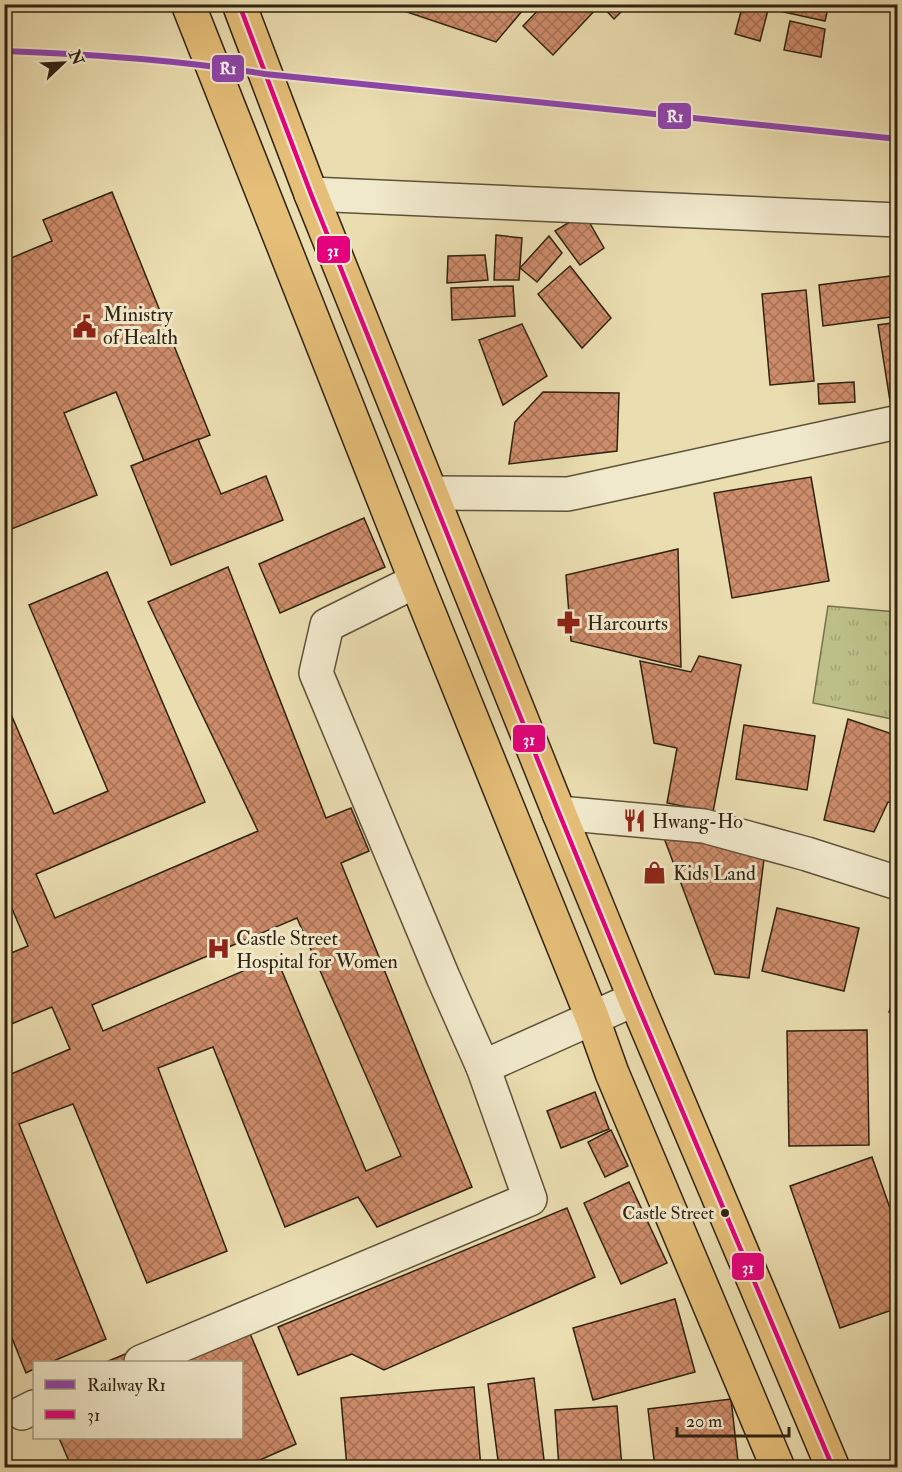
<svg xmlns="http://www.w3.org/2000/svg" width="902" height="1472" viewBox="0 0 902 1472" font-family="'IM FELL Double Pica',serif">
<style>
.grass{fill:url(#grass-tufts);stroke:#76714c;stroke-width:1.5}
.building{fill:url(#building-cross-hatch);stroke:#302311;stroke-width:1.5;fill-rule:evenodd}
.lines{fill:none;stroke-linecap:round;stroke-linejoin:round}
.minor-casing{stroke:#5e5239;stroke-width:36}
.highway-casing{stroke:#302311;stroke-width:36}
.minor{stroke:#f1e9cc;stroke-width:33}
.highway{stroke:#e5be78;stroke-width:33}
.bus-1-casing{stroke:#f1e9cc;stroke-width:9}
.bus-1{stroke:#e5007d;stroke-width:4.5}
.rail-1-casing{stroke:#f1e9cc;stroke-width:10}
.rail-1{stroke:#8e44ad;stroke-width:6}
.bus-dot{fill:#302311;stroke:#f1e9cc;stroke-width:2}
.labels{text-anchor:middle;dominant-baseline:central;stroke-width:6;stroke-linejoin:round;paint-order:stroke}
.bus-label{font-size:18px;fill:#302311;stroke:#f1e9cc;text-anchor:end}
.poi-label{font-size:20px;fill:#302311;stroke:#f1e9cc;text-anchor:start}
.line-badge{stroke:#f1e9cc;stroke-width:2}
.badge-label{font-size:16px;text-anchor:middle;font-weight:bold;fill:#fff}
</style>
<defs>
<pattern id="grass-tufts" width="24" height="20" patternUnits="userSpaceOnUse" patternTransform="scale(1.5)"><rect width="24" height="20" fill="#bcbf87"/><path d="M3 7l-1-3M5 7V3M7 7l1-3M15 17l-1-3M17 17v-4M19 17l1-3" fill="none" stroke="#a2a474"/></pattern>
<pattern id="building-cross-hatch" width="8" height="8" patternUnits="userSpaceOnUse" patternTransform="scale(1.5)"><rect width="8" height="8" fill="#cd8c6a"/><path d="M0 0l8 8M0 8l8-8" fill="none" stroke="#a77256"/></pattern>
</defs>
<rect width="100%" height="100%" fill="#eaddb0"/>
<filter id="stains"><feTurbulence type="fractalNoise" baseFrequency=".00333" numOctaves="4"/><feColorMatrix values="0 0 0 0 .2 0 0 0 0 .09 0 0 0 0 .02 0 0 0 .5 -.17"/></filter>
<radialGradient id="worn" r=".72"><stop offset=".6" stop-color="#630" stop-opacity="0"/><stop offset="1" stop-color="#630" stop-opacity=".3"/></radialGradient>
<path class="grass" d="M 828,606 L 897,612 L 897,720 L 813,703 Z"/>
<g class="building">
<path d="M 402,4 L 528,4 L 496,42 L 401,10 Z"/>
<path d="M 544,4 L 593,4 L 597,8 L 553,55 L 523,26 Z"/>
<path d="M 600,4 L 629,4 L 614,19 Z"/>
<path d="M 743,4 L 768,10 L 760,41 L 735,34 Z"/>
<path d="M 782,4 L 829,4 L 825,21 L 779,11 Z"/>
<path d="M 790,21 L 825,29 L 821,57 L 784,50 Z"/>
<path d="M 112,192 L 210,435 L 144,461 L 116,392 L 64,413 L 97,495 L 4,532 L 4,261 L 52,241 L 43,220 Z"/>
<path d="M 584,213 L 604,248 L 580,265 L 555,231 Z"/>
<path d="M 496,235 L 522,238 L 519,280 L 494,280 Z"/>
<path d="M 549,236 L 562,253 L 537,282 L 520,268 Z"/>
<path d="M 485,255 L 488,280 L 447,283 L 448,256 Z"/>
<path d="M 570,266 L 611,318 L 582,348 L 538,294 Z"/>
<path d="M 898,275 L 898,316 L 823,326 L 819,285 Z"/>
<path d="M 513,286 L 515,316 L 452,320 L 451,288 Z"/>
<path d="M 806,290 L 814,381 L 770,385 L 762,294 Z"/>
<path d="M 898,322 L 898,400 L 890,401 L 878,325 Z"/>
<path d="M 522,324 L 547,376 L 503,405 L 479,340 Z"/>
<path d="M 854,382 L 855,402 L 819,404 L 818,384 Z"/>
<path d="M 543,392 L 619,393 L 617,451 L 509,464 L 515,422 Z"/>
<path d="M 198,439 L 221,494 L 266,476 L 283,520 L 171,565 L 131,466 Z"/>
<path d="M 811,477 L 829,581 L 732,598 L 714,493 Z"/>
<path d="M 364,518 L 385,567 L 280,613 L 259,564 Z"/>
<path d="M 678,549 L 681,667 L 571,641 L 566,575 Z"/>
<path d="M 228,567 L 326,818 L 351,808 L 369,851 L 341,863 L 472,1187 L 377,1227 L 358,1197 L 285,1227 L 213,1047 L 158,1068 L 227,1251 L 147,1283 L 73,1104 L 19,1124 L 106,1339 L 51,1362 L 34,1362 L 34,1369 L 26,1373 L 4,1318 L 4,1077 L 70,1049 L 52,1007 L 4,1027 L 4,956 L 28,946 L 4,890 L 4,698 L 54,814 L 108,791 L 29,605 L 107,572 L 205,802 L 36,874 L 55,918 L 258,831 L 148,602 ZM 297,918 L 401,1156 L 366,1171 L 276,957 L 103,1031 L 92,1005 Z"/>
<path d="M 699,656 L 741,665 L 713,812 L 667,803 L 677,748 L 654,743 L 640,661 L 691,672 Z"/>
<path d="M 848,719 L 898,736 L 898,804 L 888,802 L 874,832 L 824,820 Z"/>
<path d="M 744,725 L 815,736 L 807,790 L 736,779 Z"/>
<path d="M 664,838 L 765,851 L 749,978 L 715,974 Z"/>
<path d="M 777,908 L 859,928 L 844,991 L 762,971 Z"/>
<path d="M 898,987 L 898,1015 L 889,1012 Z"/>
<path d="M 867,1030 L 869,1145 L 789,1146 L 787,1031 Z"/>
<path d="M 595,1092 L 609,1129 L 561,1148 L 547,1111 Z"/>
<path d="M 611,1130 L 628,1166 L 605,1177 L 588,1142 Z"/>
<path d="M 872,1157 L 898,1231 L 898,1308 L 840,1328 L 790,1186 Z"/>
<path d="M 629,1182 L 667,1263 L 621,1284 L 584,1203 Z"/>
<path d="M 567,1208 L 595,1277 L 384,1370 L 352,1354 L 298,1375 L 278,1327 Z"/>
<path d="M 675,1299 L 695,1372 L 593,1400 L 573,1328 Z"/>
<path d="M 239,1307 L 296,1444 L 244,1467 L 72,1468 L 59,1438 L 242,1438 L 242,1362 L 106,1362 Z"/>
<path d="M 534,1378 L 545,1468 L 499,1468 L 488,1384 Z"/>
<path d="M 474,1387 L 481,1468 L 347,1468 L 341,1398 Z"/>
<path d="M 731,1399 L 738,1461 L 682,1468 L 655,1468 L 648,1409 Z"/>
<path d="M 617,1406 L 622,1468 L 559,1468 L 555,1410 Z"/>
</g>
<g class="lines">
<defs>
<g id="minor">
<path d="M 311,194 L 898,220"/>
<path d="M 431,493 L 568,494 L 898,422"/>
<path d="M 559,813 L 704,826 L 807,854 L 898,883"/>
<path d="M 483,1067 L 635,999"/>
<path d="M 141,1362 L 530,1199 L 483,1067 L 443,977 L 316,673 L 327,625 L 416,581"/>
<path d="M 22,1413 L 34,1407"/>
</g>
<g id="highway">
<path d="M 188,4 L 416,581 L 592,1017 L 612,1073 L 778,1468"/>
<path d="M 239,4 L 311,194 L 559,813 L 635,999 L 833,1468"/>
</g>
</defs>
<use href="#minor" class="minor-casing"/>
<use href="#highway" class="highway-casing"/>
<use href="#minor" class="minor"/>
<use href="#highway" class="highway"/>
<defs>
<path id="bus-1" d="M 239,4 L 311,194 L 559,813 L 635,999 L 833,1468"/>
</defs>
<use href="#bus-1" class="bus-1-casing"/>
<use href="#bus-1" class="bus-1"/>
<defs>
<path id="rail-1" d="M 4,51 C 92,54 179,60 265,74 L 898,139"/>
</defs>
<use href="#rail-1" class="rail-1-casing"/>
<use href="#rail-1" class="rail-1"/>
</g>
<defs>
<symbol id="civic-bare" viewBox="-9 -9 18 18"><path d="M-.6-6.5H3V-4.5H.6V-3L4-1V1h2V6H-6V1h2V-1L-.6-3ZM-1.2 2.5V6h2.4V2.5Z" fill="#8f2418" stroke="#f1e9cc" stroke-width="2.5" paint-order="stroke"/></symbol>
<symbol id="pharmacy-bare" viewBox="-9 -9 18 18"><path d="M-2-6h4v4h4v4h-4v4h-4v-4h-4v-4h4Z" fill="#8f2418" stroke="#f1e9cc" stroke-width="2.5" paint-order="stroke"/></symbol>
<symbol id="restaurant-bare" viewBox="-9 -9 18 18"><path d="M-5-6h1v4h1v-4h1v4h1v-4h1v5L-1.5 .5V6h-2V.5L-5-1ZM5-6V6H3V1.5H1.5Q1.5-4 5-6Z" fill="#8f2418" stroke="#f1e9cc" stroke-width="2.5" paint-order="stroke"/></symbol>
<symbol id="shop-bare" viewBox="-9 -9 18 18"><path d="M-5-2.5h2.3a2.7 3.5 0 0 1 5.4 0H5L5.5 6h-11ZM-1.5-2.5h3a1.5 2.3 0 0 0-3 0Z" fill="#8f2418" stroke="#f1e9cc" stroke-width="2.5" paint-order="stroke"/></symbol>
<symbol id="hospital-bare" viewBox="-9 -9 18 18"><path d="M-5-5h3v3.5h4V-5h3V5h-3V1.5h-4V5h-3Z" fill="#8f2418" stroke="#f1e9cc" stroke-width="2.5" paint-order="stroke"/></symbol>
</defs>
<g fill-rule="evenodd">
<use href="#civic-bare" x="68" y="310" width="33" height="33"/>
<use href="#pharmacy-bare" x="552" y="606" width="33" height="33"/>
<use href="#restaurant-bare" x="618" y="804" width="33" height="33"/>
<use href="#shop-bare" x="638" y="856" width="33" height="33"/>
<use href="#hospital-bare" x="202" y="932" width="33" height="33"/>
</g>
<circle class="bus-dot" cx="725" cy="1213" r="5"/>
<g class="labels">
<g class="bus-label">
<text x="714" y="1213">Castle Street</text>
</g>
<g class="poi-label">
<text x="103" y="314">Ministry<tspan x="103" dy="23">of Health</tspan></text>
<text x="587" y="623">Harcourts</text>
<text x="652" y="821">Hwang-Ho</text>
<text x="673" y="873">Kids Land</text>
<text x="236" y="938">Castle Street<tspan x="236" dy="23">Hospital for Women</tspan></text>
</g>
</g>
<g class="line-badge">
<rect x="211" y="54" width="34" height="29" rx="6" fill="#8e44ad"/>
<rect x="657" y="102" width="35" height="28" rx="6" fill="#8e44ad"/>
<rect x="316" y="235" width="35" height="29" rx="6" fill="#e5007d"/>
<rect x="512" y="724" width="34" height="29" rx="6" fill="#e5007d"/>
<rect x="731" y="1252" width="34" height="29" rx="6" fill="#e5007d"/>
</g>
<g class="badge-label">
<text x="228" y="74">R1</text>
<text x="675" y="122">R1</text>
<text x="333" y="256">31</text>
<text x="529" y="745">31</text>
<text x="748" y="1273">31</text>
</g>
<rect width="902" height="1472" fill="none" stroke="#eaddb0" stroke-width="24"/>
<rect x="6" y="6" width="890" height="1460" fill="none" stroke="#302311" stroke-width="3"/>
<rect x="12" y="12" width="878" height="1448" fill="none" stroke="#302311" stroke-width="1.5"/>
<rect x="33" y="1361" width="210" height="78" fill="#f1e9cc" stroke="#a49a81" stroke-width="1.5"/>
<rect x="45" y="1380" width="30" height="9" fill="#8e44ad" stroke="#a49a81" stroke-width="1.5"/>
<text x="87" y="1391" font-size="18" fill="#302311">Railway R1</text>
<rect x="45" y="1410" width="30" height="9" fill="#e5007d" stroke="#a49a81" stroke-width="1.5"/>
<text x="87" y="1421" font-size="18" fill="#302311">31</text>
<g transform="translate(63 63) rotate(67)" stroke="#f1e9cc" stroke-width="4.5" paint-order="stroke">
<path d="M0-4.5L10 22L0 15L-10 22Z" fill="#302311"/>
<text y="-9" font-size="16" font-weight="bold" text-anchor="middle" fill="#302311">N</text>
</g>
<path d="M677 1427v9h112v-9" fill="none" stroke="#302311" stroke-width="3"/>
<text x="686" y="1427" font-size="18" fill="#302311" stroke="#f1e9cc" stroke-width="4.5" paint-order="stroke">20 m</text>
<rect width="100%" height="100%" filter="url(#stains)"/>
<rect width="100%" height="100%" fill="url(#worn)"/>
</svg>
